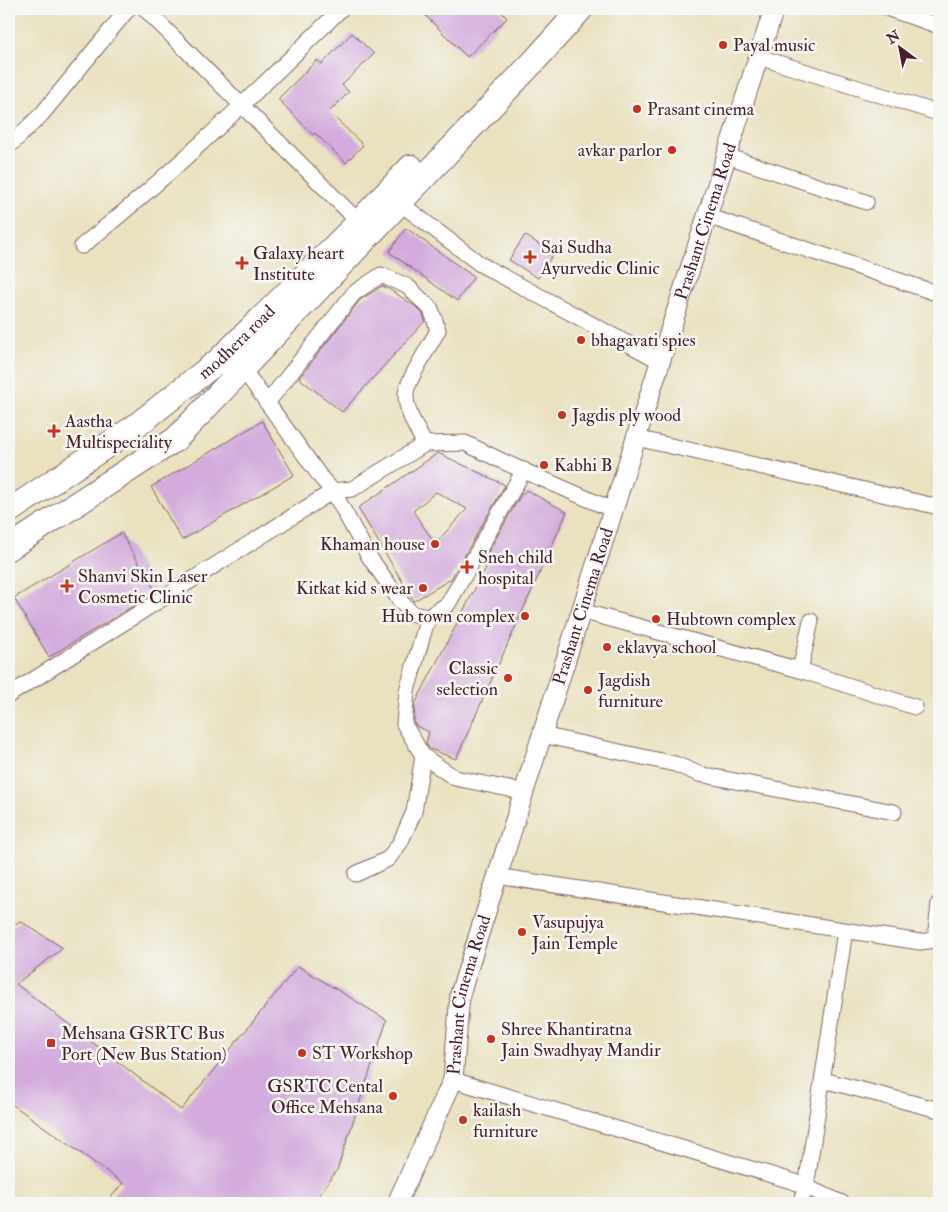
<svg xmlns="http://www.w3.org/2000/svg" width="948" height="1212" viewBox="0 0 948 1212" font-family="'IM FELL Double Pica',serif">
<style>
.building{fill:#d3acdd;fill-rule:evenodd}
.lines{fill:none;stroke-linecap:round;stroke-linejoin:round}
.minor-casing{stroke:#82635f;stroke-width:17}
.tertiary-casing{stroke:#82635f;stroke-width:21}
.primary-casing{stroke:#82635f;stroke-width:26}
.minor{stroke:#fff;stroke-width:15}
.tertiary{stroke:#fff;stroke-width:19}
.primary{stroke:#fff;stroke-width:24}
.poi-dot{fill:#c8321e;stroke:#f6f6f2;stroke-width:2}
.labels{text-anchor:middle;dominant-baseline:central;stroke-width:5;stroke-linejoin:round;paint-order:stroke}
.poi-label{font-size:18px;fill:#4a1f2b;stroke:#f6f6f2;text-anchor:start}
.street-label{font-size:18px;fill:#4a1f2b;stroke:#f6f6f2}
</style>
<rect width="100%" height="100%" fill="#f6f6f2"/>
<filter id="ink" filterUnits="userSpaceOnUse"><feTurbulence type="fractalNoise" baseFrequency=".02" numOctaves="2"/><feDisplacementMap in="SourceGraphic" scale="10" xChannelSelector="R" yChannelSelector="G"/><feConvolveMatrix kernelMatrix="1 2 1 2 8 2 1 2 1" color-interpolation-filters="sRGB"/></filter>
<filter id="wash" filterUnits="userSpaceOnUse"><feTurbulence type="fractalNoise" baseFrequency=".0096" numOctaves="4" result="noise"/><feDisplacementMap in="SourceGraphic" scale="20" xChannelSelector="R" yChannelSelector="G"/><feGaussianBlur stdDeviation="1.12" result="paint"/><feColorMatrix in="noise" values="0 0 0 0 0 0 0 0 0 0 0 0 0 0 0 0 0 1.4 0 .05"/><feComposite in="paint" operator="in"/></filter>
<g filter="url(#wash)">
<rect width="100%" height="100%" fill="#e9e1bf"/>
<g id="blocks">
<g class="building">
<path d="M 419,9 L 498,9 L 507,18 L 467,57 Z"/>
<path d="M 352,33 L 374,54 L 342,85 L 349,92 L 329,112 L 363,145 L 346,163 L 315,133 L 313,135 L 278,99 L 317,60 L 322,64 Z"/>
<path d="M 406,228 L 474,277 L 457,301 L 389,252 Z"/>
<path d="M 525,235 L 553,254 L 538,278 L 509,260 Z"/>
<path d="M 382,286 L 389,289 L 416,307 L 423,314 L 425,321 L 342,412 L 299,378 L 360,300 Z"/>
<path d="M 262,421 L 294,475 L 182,540 L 151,487 Z"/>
<path d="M 438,453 L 505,485 L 451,579 L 414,601 L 358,508 ZM 436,492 L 467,509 L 435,544 L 413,511 Z"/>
<path d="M 526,490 L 567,512 L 456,759 L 430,749 L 426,743 L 429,732 L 416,726 L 414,722 L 415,704 L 492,556 L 483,561 L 522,493 L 523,494 Z"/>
<path d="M 121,533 L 156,592 L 49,657 L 14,598 Z"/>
<path d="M 20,921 L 63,948 L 16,984 L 181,1110 L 298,966 L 387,1020 L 337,1170 L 313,1203 L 106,1203 L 123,1183 L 9,1102 L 9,929 Z"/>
</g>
</g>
</g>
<g filter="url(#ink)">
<use href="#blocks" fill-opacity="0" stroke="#82635f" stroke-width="1"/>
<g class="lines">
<defs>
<g id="minor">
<path d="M 145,9 L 365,228"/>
<path d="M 889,9 L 939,26"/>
<path d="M 759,57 L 935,112 L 939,115"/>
<path d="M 9,146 L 42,114 L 128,9"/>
<path d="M 727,156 L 866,202"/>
<path d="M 400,203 L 480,264 L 660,361"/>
<path d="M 707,216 L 939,294"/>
<path d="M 82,246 C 174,173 257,91 341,9"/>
<path d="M 243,369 L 322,479 L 333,491 L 352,489 L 425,444 L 465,443 L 504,462 L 613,510"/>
<path d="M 267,403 L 354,293 L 381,275 L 407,286 L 431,309 L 438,330 C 432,342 406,383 406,393 C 405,410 417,430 425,444"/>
<path d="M 636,438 L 939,507"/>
<path d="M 581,611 L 800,670 L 811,621"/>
<path d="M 428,617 L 407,691 L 404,724 L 423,756 L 455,778 L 524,792"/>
<path d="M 800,670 L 915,707"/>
<path d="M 9,695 L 333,491 L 368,555 L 401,602 L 413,614 L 428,617 L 448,604 L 524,470"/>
<path d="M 542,735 L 675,764 L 699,774 L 894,812"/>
<path d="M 356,874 L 388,859 L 400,843 L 414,812 L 423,756"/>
<path d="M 497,876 L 920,942 L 935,940 L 939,903"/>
<path d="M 453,1080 L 795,1182 L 842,1203"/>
<path d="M 823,1080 L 939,1110"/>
<path d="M 800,1203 L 806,1187 L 845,931"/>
</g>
<g id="tertiary">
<path id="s1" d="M 397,1203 L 453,1080 L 460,994 L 668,337 L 774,9"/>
</g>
<g id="primary">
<path id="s2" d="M 9,511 L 136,426 L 218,361 L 359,222 L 411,167"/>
<path d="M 9,548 L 176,439 L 536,59 L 581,9"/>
</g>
</defs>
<use href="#minor" class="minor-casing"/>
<use href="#tertiary" class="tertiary-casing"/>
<use href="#primary" class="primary-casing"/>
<use href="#minor" class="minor"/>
<use href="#tertiary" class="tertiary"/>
<use href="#primary" class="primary"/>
</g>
</g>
<g class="poi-dot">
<circle cx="723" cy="45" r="5"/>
<circle cx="637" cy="109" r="5"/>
<circle cx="672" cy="150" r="5"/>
<path d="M527.5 249.5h5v5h5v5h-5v5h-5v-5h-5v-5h5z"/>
<path d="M239.5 255.5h5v5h5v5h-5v5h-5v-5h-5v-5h5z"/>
<circle cx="581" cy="340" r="5"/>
<circle cx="562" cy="415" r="5"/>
<path d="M51.5 423.5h5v5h5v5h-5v5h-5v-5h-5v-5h5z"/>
<circle cx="544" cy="465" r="5"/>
<circle cx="435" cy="544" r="5"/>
<path d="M464.5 559.5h5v5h5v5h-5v5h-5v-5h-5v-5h5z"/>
<path d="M64.5 578.5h5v5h5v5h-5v5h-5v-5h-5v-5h5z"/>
<circle cx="423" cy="588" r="5"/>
<circle cx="525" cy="616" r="5"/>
<circle cx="656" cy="619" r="5"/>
<circle cx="607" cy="647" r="5"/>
<circle cx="508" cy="678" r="5"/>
<circle cx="588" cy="690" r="5"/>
<circle cx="522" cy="932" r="5"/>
<circle cx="491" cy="1039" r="5"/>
<rect x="46" y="1038" width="10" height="10" rx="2.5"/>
<circle cx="302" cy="1053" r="5"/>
<circle cx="393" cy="1096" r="5"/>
<circle cx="463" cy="1120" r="5"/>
</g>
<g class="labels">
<g class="poi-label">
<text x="733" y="45">Payal music</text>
<text x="647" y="109">Prasant cinema</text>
<text x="662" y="150" text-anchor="end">avkar parlor</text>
<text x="541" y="247">Sai Sudha<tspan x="541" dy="21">Ayurvedic Clinic</tspan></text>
<text x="253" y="253">Galaxy heart<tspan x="253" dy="21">Institute</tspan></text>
<text x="591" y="340">bhagavati spies</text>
<text x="572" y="415">Jagdis ply wood</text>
<text x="65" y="421">Aastha<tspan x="65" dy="21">Multispeciality</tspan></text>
<text x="554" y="465">Kabhi B</text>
<text x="425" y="544" text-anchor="end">Khaman house</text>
<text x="478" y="557">Sneh child<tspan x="478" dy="21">hospital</tspan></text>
<text x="78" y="576">Shanvi Skin Laser<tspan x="78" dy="21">Cosmetic Clinic</tspan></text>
<text x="413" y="588" text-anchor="end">Kitkat kid s wear</text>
<text x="515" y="616" text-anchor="end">Hub town complex</text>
<text x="666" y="619">Hubtown complex</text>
<text x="617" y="647">eklavya school</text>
<text x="498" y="668" text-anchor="end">Classic<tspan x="498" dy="21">selection</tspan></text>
<text x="598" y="680">Jagdish<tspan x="598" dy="21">furniture</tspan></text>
<text x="532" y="922">Vasupujya<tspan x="532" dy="21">Jain Temple</tspan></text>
<text x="501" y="1029">Shree Khantiratna<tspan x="501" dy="21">Jain Swadhyay Mandir</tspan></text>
<text x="61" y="1033">Mehsana GSRTC Bus<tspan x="61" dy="21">Port (New Bus Station)</tspan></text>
<text x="312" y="1053">ST Workshop</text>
<text x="383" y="1086" text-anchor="end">GSRTC Cental<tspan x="383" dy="21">Office Mehsana</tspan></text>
<text x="473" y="1110">kailash<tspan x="473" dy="21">furniture</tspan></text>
</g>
<g class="street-label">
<text stroke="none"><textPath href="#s1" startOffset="1032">Prashant Cinema Road</textPath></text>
<text stroke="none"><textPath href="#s2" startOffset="284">modhera road</textPath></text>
<text stroke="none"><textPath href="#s1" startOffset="628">Prashant Cinema Road</textPath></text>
<text stroke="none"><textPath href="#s1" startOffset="222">Prashant Cinema Road</textPath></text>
</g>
</g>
<rect width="948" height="1212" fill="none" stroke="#f6f6f2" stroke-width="30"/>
<g transform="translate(900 48) rotate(328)" stroke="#f6f6f2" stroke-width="4" paint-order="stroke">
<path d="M0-4L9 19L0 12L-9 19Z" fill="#4a1f2b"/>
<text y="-8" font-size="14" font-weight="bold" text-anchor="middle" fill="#4a1f2b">N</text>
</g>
</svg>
